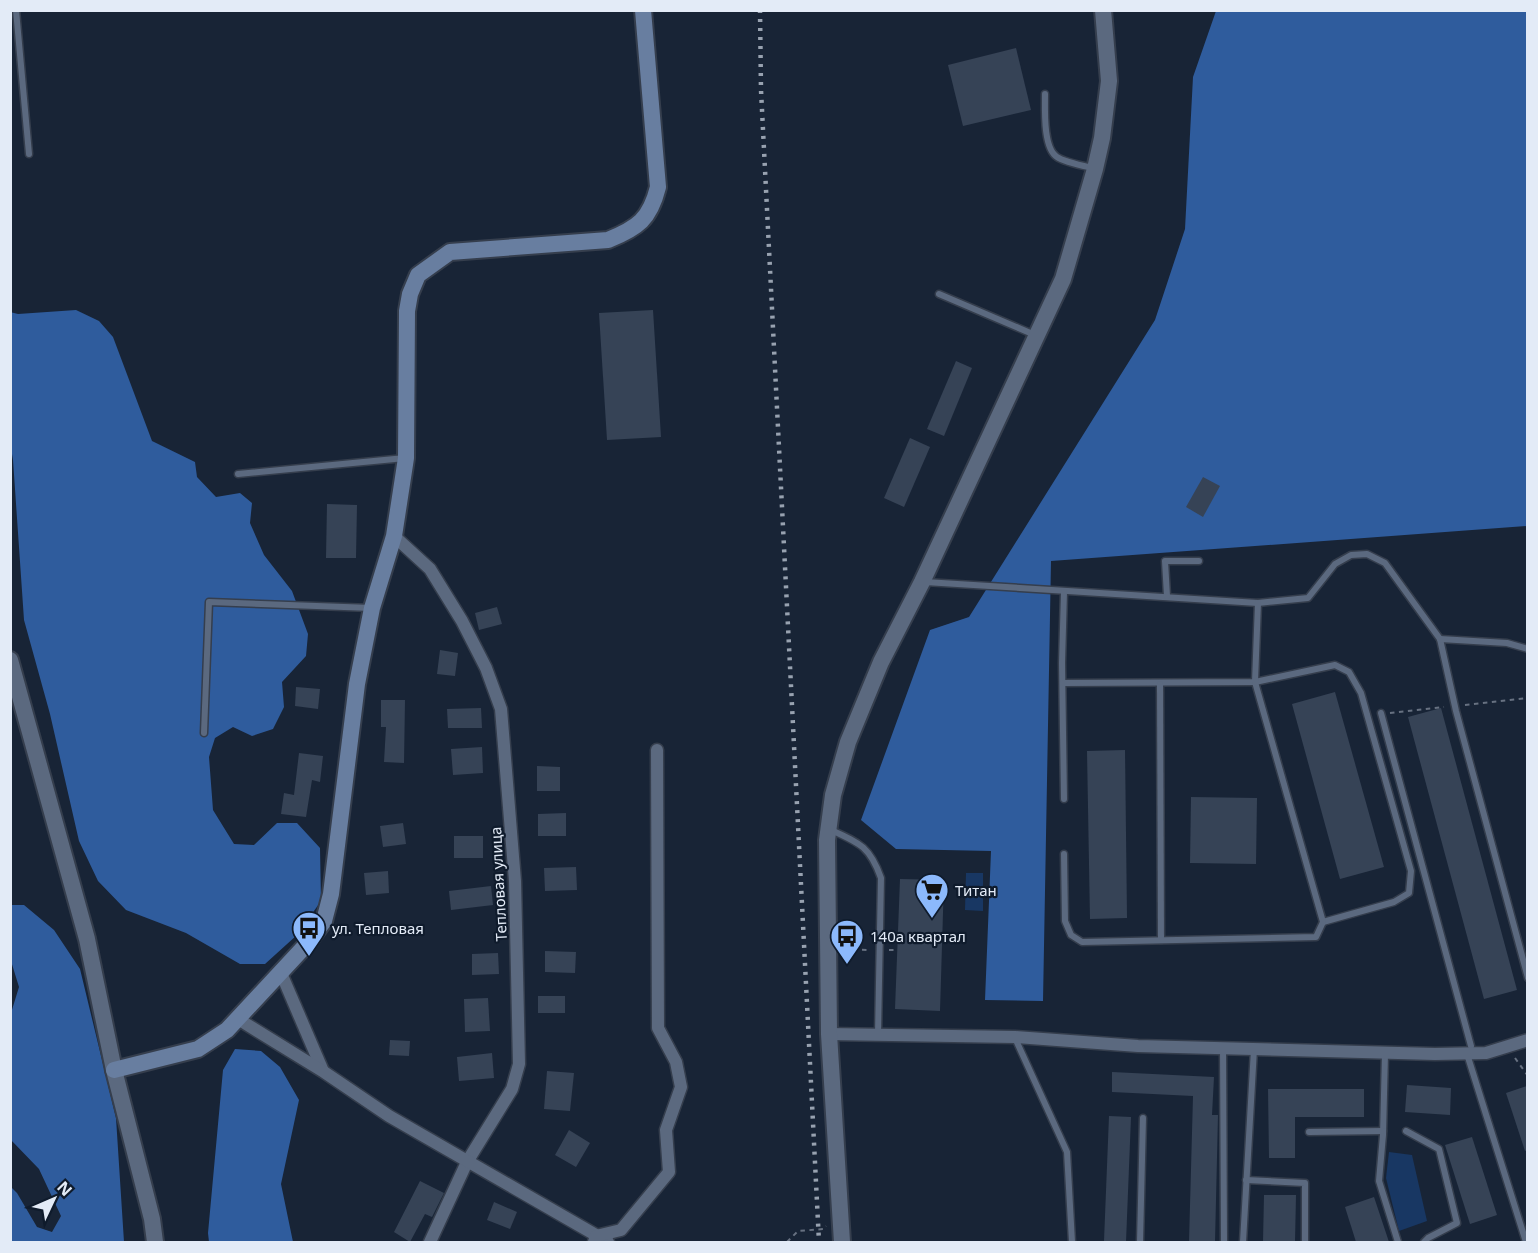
<svg xmlns="http://www.w3.org/2000/svg" width="1538" height="1253" viewBox="0 0 1538 1253" font-family="'Noto Sans',sans-serif">
<style>
.green{fill:#183763}
.forest{fill:#2f5c9d}
.building{fill:#364356}
.lines{fill:none;stroke-linecap:round;stroke-linejoin:round}
.service-casing{stroke:#353e4d;stroke-width:9}
.minor-casing{stroke:#353e4d;stroke-width:15}
.tertiary-casing{stroke:#353e4d;stroke-width:20}
.secondary-casing{stroke:#353e4d;stroke-width:20}
.path{stroke:#677181;stroke-width:2;stroke-dasharray:4.5 4.5;stroke-linecap:butt}
.service{stroke:#5b697f;stroke-width:6}
.minor{stroke:#5b697f;stroke-width:12}
.tertiary{stroke:#5b697f;stroke-width:16}
.secondary{stroke:#687ea0;stroke-width:16}
.rail{stroke:#98a2b0;stroke-width:4.5;stroke-dasharray:3 6;stroke-linecap:butt}
.labels{text-anchor:middle;dominant-baseline:central;stroke-width:4.5;stroke-linejoin:round;paint-order:stroke}
.street-label{font-size:15px;fill:#e3ebf7;stroke:#0f1b2c}
.poi-label{font-size:15px;fill:#e3ebf7;stroke:#0f1b2c;text-anchor:start}
</style>
<rect width="100%" height="100%" fill="#182436"/>
<g class="green">
<path d="M 966,873 L 983,873 L 983,911 L 965,910 Z"/>
<path d="M 1389,1152 L 1412,1155 L 1427,1221 L 1399,1231 L 1386,1178 Z"/>
</g>
<g class="forest">
<path d="M 1216,11 L 1527,11 L 1527,526 L 1051,561 L 1043,1001 L 985,1000 L 991,851 L 896,849 L 861,820 L 930,630 L 969,617 L 1155,320 L 1185,229 L 1193,77 Z"/>
<path d="M 76,310 L 99,321 L 113,337 L 152,441 L 195,462 L 197,477 L 216,497 L 240,493 L 252,503 L 250,523 L 264,555 L 292,591 L 308,634 L 306,656 L 282,682 L 284,707 L 273,729 L 252,736 L 233,727 L 215,738 L 209,757 L 213,810 L 234,844 L 254,845 L 277,823 L 297,823 L 320,848 L 321,901 L 297,935 L 265,964 L 240,964 L 186,933 L 126,910 L 98,881 L 79,841 L 50,714 L 24,620 L 13,460 L 11,448 L 10,312 L 18,314 Z"/>
<path d="M 11,905 L 24,905 L 54,930 L 80,969 L 116,1118 L 124,1242 L 11,1242 L 11,1187 L 17,1193 L 37,1227 L 52,1232 L 61,1216 L 39,1169 L 11,1140 L 11,1013 L 19,987 L 11,961 Z"/>
<path d="M 235,1049 L 261,1051 L 280,1067 L 299,1100 L 281,1184 L 293,1242 L 209,1242 L 208,1233 L 223,1070 Z"/>
</g>
<g class="building">
<path d="M 1016,48 L 1031,110 L 963,126 L 948,65 Z"/>
<path d="M 653,310 L 661,437 L 607,440 L 599,313 Z"/>
<path d="M 956,361 L 972,368 L 944,436 L 927,429 Z"/>
<path d="M 910,438 L 930,447 L 904,507 L 884,498 Z"/>
<path d="M 1203,477 L 1220,486 L 1203,517 L 1186,507 Z"/>
<path d="M 327,504 L 357,505 L 356,558 L 326,558 Z"/>
<path d="M 497,607 L 502,624 L 479,630 L 475,613 Z"/>
<path d="M 440,650 L 458,653 L 455,676 L 437,674 Z"/>
<path d="M 296,687 L 320,689 L 318,709 L 295,706 Z"/>
<path d="M 1335,692 L 1384,867 L 1340,879 L 1292,704 Z"/>
<path d="M 381,700 L 405,700 L 404,763 L 384,762 L 386,727 L 381,727 Z"/>
<path d="M 481,708 L 482,728 L 448,728 L 447,709 Z"/>
<path d="M 1441,708 L 1517,990 L 1484,999 L 1408,717 Z"/>
<path d="M 482,747 L 483,773 L 453,775 L 451,749 Z"/>
<path d="M 1125,750 L 1127,918 L 1090,919 L 1087,751 Z"/>
<path d="M 299,753 L 323,756 L 320,782 L 312,780 L 306,817 L 281,814 L 284,793 L 294,795 Z"/>
<path d="M 537,766 L 560,767 L 560,791 L 537,791 Z"/>
<path d="M 1191,797 L 1257,798 L 1256,864 L 1190,863 Z"/>
<path d="M 566,813 L 566,836 L 538,836 L 538,814 Z"/>
<path d="M 403,823 L 406,844 L 383,847 L 380,826 Z"/>
<rect x="454" y="836" width="29" height="22"/>
<path d="M 576,867 L 577,890 L 545,891 L 544,868 Z"/>
<path d="M 388,871 L 389,893 L 366,895 L 364,873 Z"/>
<path d="M 900,879 L 944,880 L 940,1011 L 895,1009 Z"/>
<path d="M 491,886 L 493,905 L 451,910 L 449,891 Z"/>
<path d="M 545,951 L 576,952 L 575,973 L 545,972 Z"/>
<path d="M 498,953 L 499,974 L 472,975 L 472,954 Z"/>
<rect x="538" y="996" width="27" height="17"/>
<path d="M 488,998 L 490,1031 L 465,1032 L 464,999 Z"/>
<path d="M 390,1040 L 410,1041 L 409,1056 L 389,1055 Z"/>
<path d="M 492,1053 L 494,1078 L 459,1081 L 457,1057 Z"/>
<path d="M 547,1071 L 574,1073 L 570,1111 L 544,1109 Z"/>
<path d="M 1112,1072 L 1214,1077 L 1212,1115 L 1218,1115 L 1215,1242 L 1189,1242 L 1193,1096 L 1112,1092 Z"/>
<path d="M 1407,1085 L 1451,1088 L 1450,1115 L 1405,1112 Z"/>
<path d="M 1527,1086 L 1527,1150 L 1525,1151 L 1506,1093 Z"/>
<path d="M 1268,1089 L 1364,1089 L 1364,1117 L 1295,1117 L 1295,1158 L 1269,1158 Z"/>
<path d="M 1109,1116 L 1131,1117 L 1126,1242 L 1104,1241 Z"/>
<path d="M 569,1130 L 590,1143 L 576,1167 L 555,1155 Z"/>
<path d="M 1472,1137 L 1497,1215 L 1470,1224 L 1445,1145 Z"/>
<path d="M 420,1181 L 444,1193 L 432,1217 L 425,1214 L 410,1242 L 394,1232 Z"/>
<path d="M 1264,1195 L 1296,1195 L 1295,1242 L 1263,1242 Z"/>
<path d="M 1374,1197 L 1389,1242 L 1356,1242 L 1345,1207 Z"/>
<path d="M 494,1202 L 517,1212 L 510,1229 L 487,1220 Z"/>
</g>
<g class="lines">
<defs>
<g id="service">
<path d="M 16,10 L 29,154"/>
<path d="M 1045,94 C 1045,110 1043,148 1057,157 C 1064,162 1084,166 1093,168"/>
<path d="M 939,294 L 1035,335"/>
<path d="M 238,474 L 405,458"/>
<path d="M 925,582 L 1258,603 L 1308,598 L 1335,564 L 1351,555 L 1367,554 L 1385,563 L 1440,639 L 1456,711 L 1528,978"/>
<path d="M 1064,592 L 1062,663 L 1064,799"/>
<path d="M 1167,596 L 1165,561 L 1199,561"/>
<path d="M 1440,639 L 1507,643 L 1528,649"/>
<path d="M 1063,683 L 1255,682 L 1335,665 L 1349,672 L 1361,693 L 1411,871 L 1409,893 L 1394,902 L 1323,922"/>
<path d="M 1160,684 L 1161,940"/>
<path d="M 1381,713 L 1471,1046"/>
<path d="M 204,733 L 209,602 L 372,608"/>
<path d="M 831,830 C 860,843 870,847 881,878 L 878,1034"/>
<path d="M 1064,854 L 1065,921 L 1071,935 L 1082,942 L 1316,937 L 1323,922 L 1255,682 L 1258,603"/>
<path d="M 1015,1038 L 1067,1152 L 1072,1242"/>
<path d="M 1223,1048 L 1224,1242"/>
<path d="M 1385,1054 L 1383,1135 L 1379,1181 L 1398,1242"/>
<path d="M 1467,1054 L 1526,1242"/>
<path d="M 1406,1131 L 1439,1149 L 1457,1223 L 1428,1238 L 1424,1242"/>
<path d="M 1309,1132 L 1383,1131"/>
<path d="M 1246,1180 L 1305,1183 L 1305,1242"/>
<path d="M 1140,1242 L 1143,1118"/>
<path d="M 1243,1242 L 1254,1049"/>
</g>
<g id="minor">
<path d="M 394,536 L 430,569 L 462,621 L 486,668 L 501,709 L 515,881 L 519,1064 L 512,1089 L 467,1162 L 430,1242"/>
<path d="M 281,973 L 323,1071"/>
<path d="M 238,1019 L 324,1072 L 389,1116 L 608,1242"/>
<path d="M 829,1034 L 1015,1037 L 1138,1046 L 1435,1054 L 1486,1053 L 1528,1040"/>
<path d="M 594,1242 L 596,1236 L 621,1230 L 669,1172 L 666,1130 L 681,1087 L 676,1062 L 658,1028 L 657,750"/>
</g>
<g id="tertiary">
<path d="M 10,660 L 87,939 L 114,1070 L 152,1219 L 155,1242"/>
<path d="M 842,1242 L 829,1034 L 827,840 L 833,795 L 848,742 L 881,662 L 922,582 L 1063,279 L 1095,169 L 1102,138 L 1109,81 L 1103,10"/>
</g>
<path id="secondary" d="M 114,1070 L 198,1049 L 227,1030 L 306,945 L 324,921 L 331,894 L 357,684 L 372,608 L 394,536 L 406,458 L 407,311 L 410,294 L 418,275 L 450,252 L 608,240 C 638,228 650,219 658,187 L 643,10"/>
</defs>
<use href="#service" class="service-casing"/>
<use href="#minor" class="minor-casing"/>
<use href="#tertiary" class="tertiary-casing"/>
<use href="#secondary" class="secondary-casing"/>
<g class="path">
<path d="M 1465,705 L 1528,698"/>
<path d="M 1390,713 L 1444,707"/>
<path d="M 844,949 L 869,950"/>
<path d="M 889,950 L 897,950"/>
<path d="M 1515,1058 L 1528,1076"/>
<path d="M 787,1242 L 798,1231 L 824,1229 L 826,1226"/>
</g>
<use href="#service" class="service"/>
<use href="#minor" class="minor"/>
<use href="#tertiary" class="tertiary"/>
<use href="#secondary" class="secondary"/>
<path class="rail" d="M 760,10 L 761,90 L 819,1242"/>
</g>
<defs>
<symbol id="supermarket-pin" viewBox="-11 -11 22 30"><path d="M0 17L-7.5 6A9.5 9.5 0 1 1 7.5 6Z" fill="#8cb9fc" stroke="#0f1b2c"/><path d="M-6-5.5h2.5l.6 2H6L4.5 2H-2.5L-4.4-4H-6ZM-1.5 3.2a1.3 1.3 0 1 0 .1 0ZM3 3.2a1.3 1.3 0 1 0 .1 0Z" fill="#111"/></symbol>
<symbol id="bus-pin" viewBox="-11 -11 22 30"><path d="M0 17L-7.5 6A9.5 9.5 0 1 1 7.5 6Z" fill="#8cb9fc" stroke="#0f1b2c"/><path d="M-5-6H5V4H4V6H2V4H-2V6H-4V4H-5ZM-3.5-4V0h7V-4ZM-3.5 1.2v1.5H-2V1.2ZM2 1.2v1.5H3.5V1.2Z" fill="#111"/></symbol>
</defs>
<g fill-rule="evenodd">
<use href="#supermarket-pin" x="913" y="871" width="38" height="52"/>
<use href="#bus-pin" x="290" y="909" width="38" height="52"/>
<use href="#bus-pin" x="828" y="917" width="38" height="52"/>
</g>
<g class="labels">
<g class="street-label">
<text transform="translate(498 884) rotate(-93)">Тепловая улица</text>
</g>
<g class="poi-label">
<text x="955" y="890">Титан</text>
<text x="332" y="928">ул. Тепловая</text>
<text x="870" y="936">140а квартал</text>
</g>
</g>
<rect width="1538" height="1253" fill="none" stroke="#e3ebf7" stroke-width="24"/>
<g transform="translate(54 1199) rotate(46)" stroke="#0f1b2c" stroke-width="4.5" paint-order="stroke">
<path d="M0-4.5L10 22L0 15L-10 22Z" fill="#e3ebf7"/>
<text y="-9" font-size="16" font-weight="bold" text-anchor="middle" fill="#e3ebf7">N</text>
</g>
</svg>
